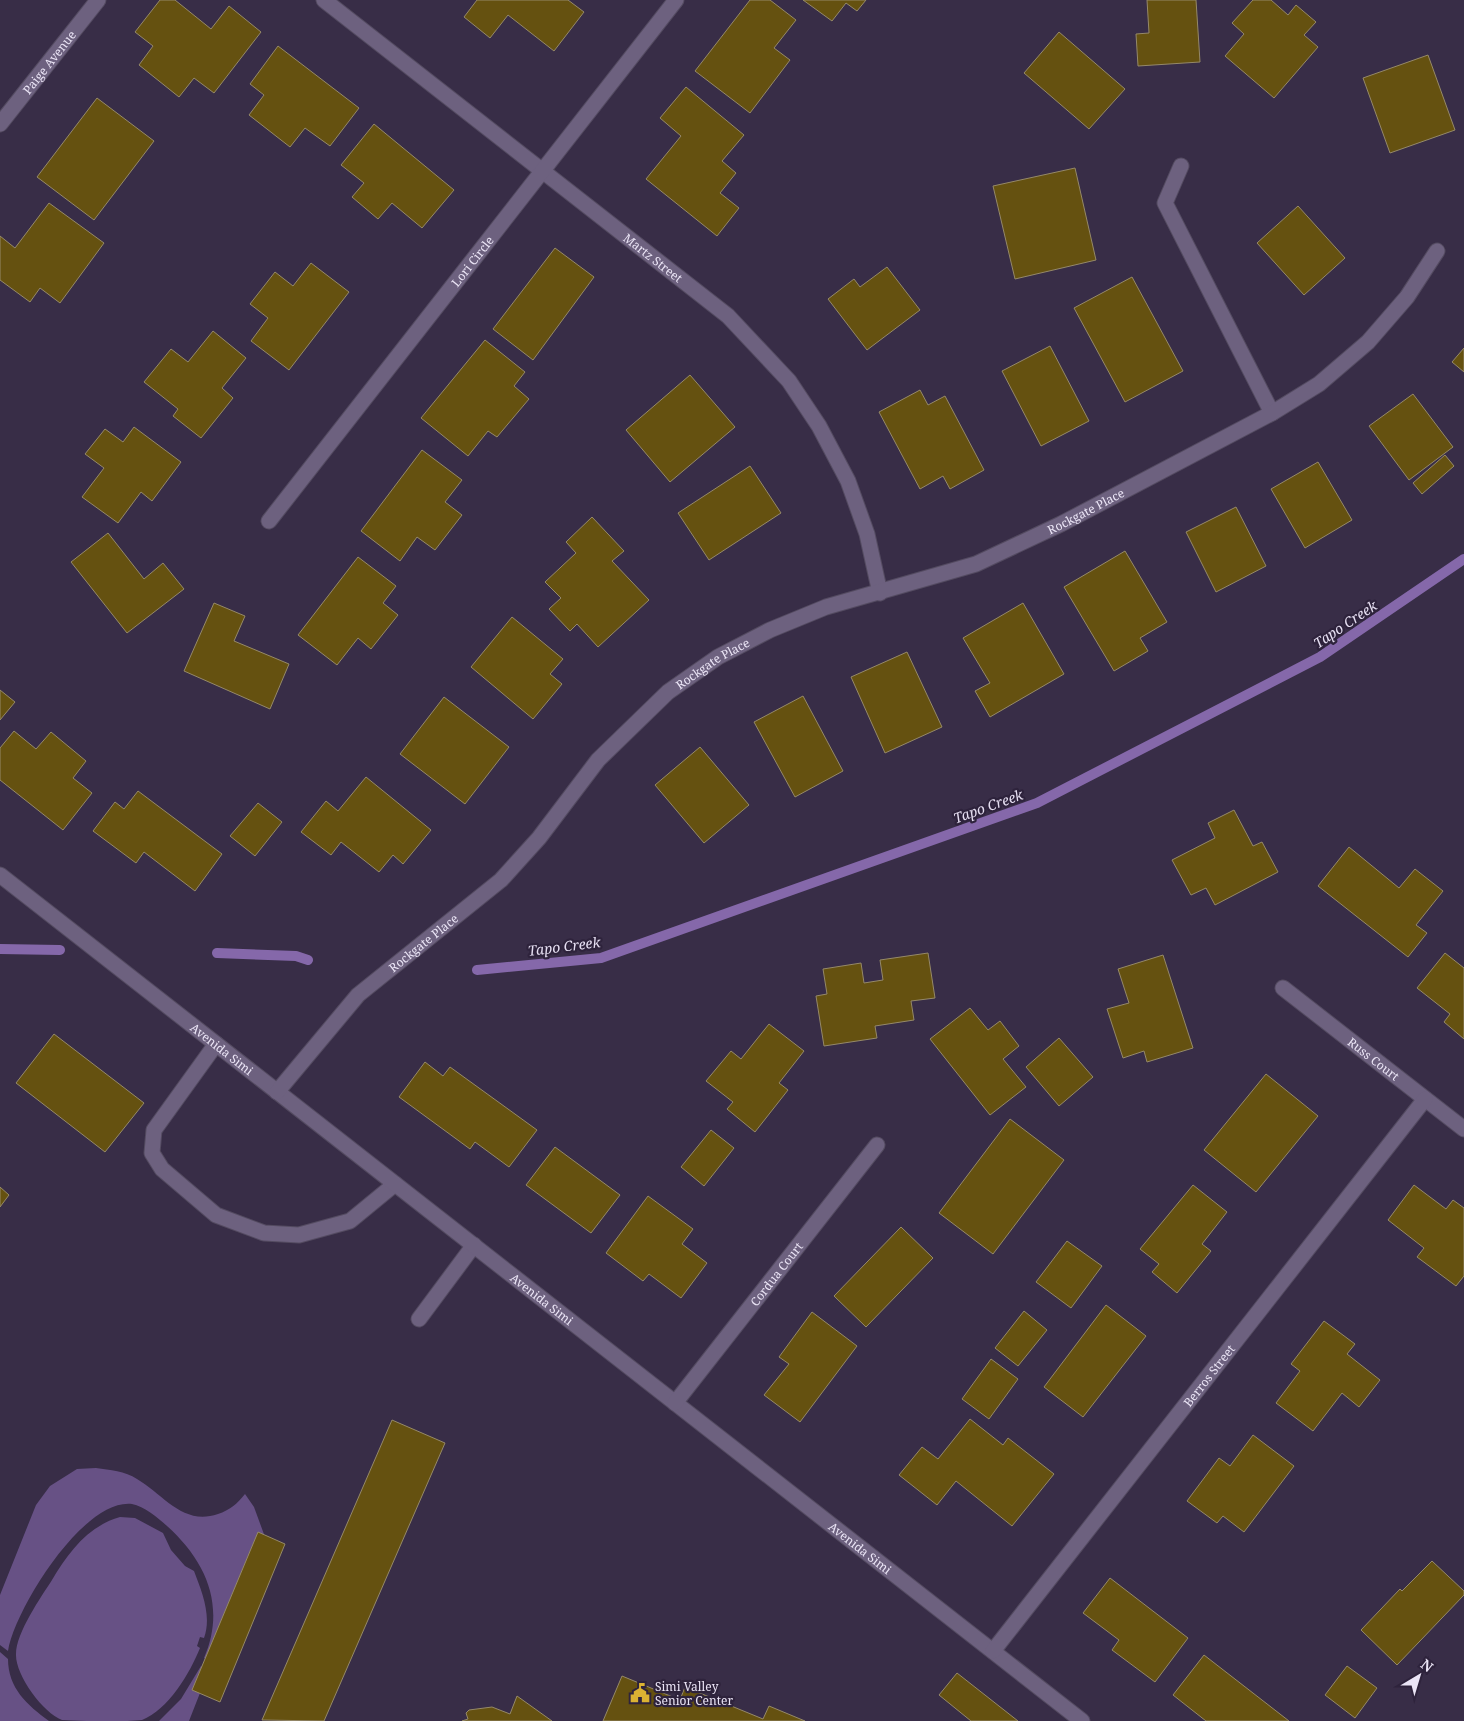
<svg xmlns="http://www.w3.org/2000/svg" width="1464" height="1721" viewBox="0 0 1464 1721" font-family="'Noto Serif',serif">
<style>
.green{fill:#675185}
.lines{fill:none;stroke-linecap:round;stroke-linejoin:round}
.stream{stroke:#8568aa;stroke-width:10}
.building{fill:#655110;stroke:#958969}
.lane-casing{stroke:#544b61;stroke-width:17}
.street-casing{stroke:#544b61;stroke-width:17}
.lane{stroke:#6d617f;stroke-width:15}
.street{stroke:#6d617f;stroke-width:15}
.labels{text-anchor:middle;dominant-baseline:central;stroke-width:4.5;stroke-linejoin:round;paint-order:stroke}
.street-label{font-size:12px;fill:#ebe5f6;stroke:#2e233c}
.poi-label{font-size:12px;fill:#ebe5f6;stroke:#2e233c;text-anchor:start}
.water-label{font-size:14px;font-style:italic;fill:#e6dff2;stroke:#2e233c}
</style>
<rect width="100%" height="100%" fill="#382d47"/>
<g class="green">
<path d="M 96,1468 C 110,1470 125,1471 137,1479 C 164,1495 183,1526 218,1514 C 230,1510 237,1504 245,1494 L 254,1507 L 265,1537 L 213,1661 L 204,1658 C 226,1607 207,1562 167,1526 C 158,1518 144,1506 132,1504 C 83,1498 14,1611 8,1651 L 0,1645 L 0,1595 L 36,1505 L 50,1486 L 77,1469 Z"/>
<path d="M 120,1517 L 135,1518 L 163,1533 L 171,1550 L 185,1566 L 194,1571 C 202,1592 212,1616 204,1638 L 200,1637 L 197,1646 L 200,1648 C 190,1673 168,1710 142,1720 C 134,1721 120,1721 112,1721 C 97,1721 76,1721 62,1720 C 43,1713 15,1675 16,1654 C 16,1633 41,1597 52,1580 C 68,1553 88,1526 120,1517 Z"/>
<path d="M 0,1652 L 8,1659 C 8,1688 27,1705 49,1721 L 0,1721 Z"/>
<path d="M 201,1666 L 209,1670 L 189,1721 L 159,1721 L 181,1699 Z"/>
</g>
<g class="lines">
<g class="stream">
<path d="M 0,949 L 60,950"/>
<path d="M 217,953 L 296,956 L 308,960"/>
<path d="M 477,970 L 601,958 L 1037,803 L 1320,657 L 1464,559"/>
</g>
</g>
<g class="building">
<path d="M 160,0 L 175,0 L 211,29 L 229,6 L 261,32 L 214,93 L 194,78 L 179,97 L 139,65 L 153,46 L 135,32 Z"/>
<path d="M 477,0 L 568,0 L 584,12 L 554,51 L 508,15 L 490,38 L 464,17 Z"/>
<path d="M 750,0 L 770,0 L 796,20 L 774,48 L 790,60 L 750,113 L 695,71 Z"/>
<path d="M 803,0 L 866,0 L 857,11 L 846,3 L 832,21 Z"/>
<path d="M 1147,0 L 1196,0 L 1200,62 L 1138,66 L 1136,34 L 1149,33 Z"/>
<path d="M 1253,0 L 1271,0 L 1288,15 L 1296,5 L 1316,22 L 1304,35 L 1318,47 L 1274,98 L 1225,56 L 1244,34 L 1232,23 Z"/>
<path d="M 1059,32 L 1125,89 L 1089,129 L 1024,73 Z"/>
<path d="M 278,46 L 359,108 L 330,146 L 305,128 L 290,147 L 249,115 L 264,95 L 250,84 Z"/>
<path d="M 1428,55 L 1455,130 L 1390,153 L 1363,78 Z"/>
<path d="M 686,87 L 744,135 L 722,161 L 736,173 L 720,193 L 739,208 L 717,236 L 646,179 L 681,136 L 660,118 Z"/>
<path d="M 97,98 L 154,141 L 94,220 L 37,177 Z"/>
<path d="M 374,124 L 454,190 L 422,228 L 392,203 L 378,219 L 352,197 L 364,183 L 341,165 Z"/>
<path d="M 1075,168 L 1096,260 L 1015,279 L 993,186 Z"/>
<path d="M 49,203 L 104,243 L 60,303 L 40,288 L 30,302 L 0,280 L 0,236 L 15,248 Z"/>
<path d="M 1298,206 L 1345,258 L 1304,295 L 1257,243 Z"/>
<path d="M 555,248 L 594,277 L 533,360 L 493,329 Z"/>
<path d="M 311,263 L 349,292 L 289,370 L 251,341 L 268,318 L 250,304 L 275,272 L 293,286 Z"/>
<path d="M 887,267 L 920,310 L 867,350 L 828,299 L 854,279 L 860,287 Z"/>
<path d="M 1132,277 L 1183,371 L 1125,402 L 1074,308 Z"/>
<path d="M 213,331 L 246,358 L 222,388 L 233,398 L 201,438 L 173,416 L 178,409 L 144,382 L 171,349 L 188,362 Z"/>
<path d="M 485,340 L 525,372 L 514,386 L 529,399 L 497,437 L 488,431 L 468,456 L 421,418 Z"/>
<path d="M 1050,346 L 1089,421 L 1041,446 L 1002,371 Z"/>
<path d="M 1464,348 L 1464,372 L 1452,362 Z"/>
<path d="M 690,375 L 735,427 L 670,482 L 626,430 Z"/>
<path d="M 920,390 L 928,405 L 945,396 L 984,470 L 950,489 L 943,476 L 920,489 L 879,412 Z"/>
<path d="M 1413,394 L 1453,447 L 1409,480 L 1369,426 Z"/>
<path d="M 134,427 L 181,462 L 152,501 L 141,492 L 118,523 L 82,497 L 104,468 L 85,454 L 105,429 L 123,442 Z"/>
<path d="M 422,450 L 462,480 L 445,502 L 462,515 L 435,550 L 417,537 L 400,561 L 361,531 Z"/>
<path d="M 1445,455 L 1454,466 L 1422,494 L 1413,483 Z"/>
<path d="M 1318,462 L 1352,520 L 1305,548 L 1271,489 Z"/>
<path d="M 750,466 L 781,513 L 709,560 L 678,513 Z"/>
<path d="M 1236,507 L 1266,566 L 1216,592 L 1186,532 Z"/>
<path d="M 592,517 L 624,551 L 612,561 L 649,600 L 598,647 L 577,624 L 570,631 L 549,609 L 561,598 L 545,582 L 576,553 L 566,542 Z"/>
<path d="M 108,533 L 144,579 L 163,563 L 184,589 L 127,633 L 71,562 Z"/>
<path d="M 1125,551 L 1167,622 L 1140,638 L 1148,651 L 1114,671 L 1064,587 Z"/>
<path d="M 358,557 L 396,586 L 383,603 L 398,615 L 371,649 L 358,638 L 337,665 L 298,635 Z"/>
<path d="M 214,603 L 245,616 L 234,641 L 289,664 L 270,709 L 184,671 Z"/>
<path d="M 1023,603 L 1064,674 L 990,717 L 975,691 L 990,683 L 963,638 Z"/>
<path d="M 512,617 L 563,659 L 550,674 L 562,684 L 533,719 L 471,667 Z"/>
<path d="M 907,652 L 942,727 L 885,753 L 851,677 Z"/>
<path d="M 0,690 L 15,702 L 0,720 Z"/>
<path d="M 803,696 L 843,771 L 795,797 L 754,722 Z"/>
<path d="M 444,697 L 509,747 L 465,804 L 400,754 Z"/>
<path d="M 14,731 L 36,749 L 51,732 L 86,761 L 73,778 L 92,793 L 63,830 L 0,780 L 0,748 Z"/>
<path d="M 700,747 L 749,805 L 704,843 L 655,785 Z"/>
<path d="M 366,777 L 431,830 L 403,864 L 393,855 L 379,872 L 341,842 L 331,855 L 301,832 L 326,801 L 338,811 Z"/>
<path d="M 138,791 L 222,854 L 195,891 L 144,852 L 136,863 L 93,831 L 115,802 L 124,809 Z"/>
<path d="M 258,803 L 282,822 L 255,856 L 230,836 Z"/>
<path d="M 1234,810 L 1253,846 L 1262,842 L 1278,872 L 1215,905 L 1206,888 L 1191,895 L 1172,860 L 1215,838 L 1208,823 Z"/>
<path d="M 1349,847 L 1399,888 L 1415,869 L 1443,891 L 1416,925 L 1427,933 L 1408,957 L 1318,886 Z"/>
<path d="M 928,953 L 935,998 L 911,1001 L 914,1020 L 875,1026 L 877,1038 L 824,1046 L 816,996 L 827,994 L 823,969 L 861,963 L 864,983 L 883,980 L 880,960 Z"/>
<path d="M 1445,953 L 1464,968 L 1464,1039 L 1444,1022 L 1450,1014 L 1417,988 Z"/>
<path d="M 1163,955 L 1193,1048 L 1147,1062 L 1144,1051 L 1123,1058 L 1107,1009 L 1129,1003 L 1118,969 Z"/>
<path d="M 970,1008 L 988,1030 L 1000,1021 L 1019,1046 L 1003,1059 L 1026,1087 L 990,1115 L 930,1039 Z"/>
<path d="M 769,1024 L 804,1051 L 779,1083 L 788,1090 L 755,1132 L 727,1109 L 733,1102 L 706,1081 L 731,1051 L 741,1059 Z"/>
<path d="M 54,1034 L 144,1103 L 105,1152 L 16,1083 Z"/>
<path d="M 1059,1038 L 1093,1077 L 1059,1106 L 1026,1067 Z"/>
<path d="M 425,1062 L 443,1076 L 450,1067 L 537,1130 L 509,1167 L 475,1142 L 470,1149 L 399,1097 Z"/>
<path d="M 1266,1074 L 1318,1116 L 1256,1192 L 1204,1150 Z"/>
<path d="M 1010,1119 L 1064,1160 L 993,1254 L 939,1213 Z"/>
<path d="M 711,1130 L 734,1148 L 704,1186 L 681,1167 Z"/>
<path d="M 555,1147 L 620,1195 L 591,1233 L 526,1185 Z"/>
<path d="M 1193,1185 L 1227,1212 L 1202,1244 L 1211,1251 L 1177,1293 L 1152,1272 L 1159,1264 L 1140,1249 Z"/>
<path d="M 1414,1185 L 1446,1209 L 1453,1200 L 1464,1208 L 1464,1276 L 1456,1286 L 1417,1257 L 1424,1248 L 1388,1220 Z"/>
<path d="M 0,1187 L 9,1195 L 0,1207 Z"/>
<path d="M 648,1196 L 693,1229 L 682,1244 L 707,1263 L 681,1298 L 649,1274 L 643,1281 L 606,1253 Z"/>
<path d="M 901,1227 L 933,1258 L 866,1327 L 834,1296 Z"/>
<path d="M 1067,1241 L 1102,1266 L 1071,1308 L 1036,1282 Z"/>
<path d="M 1106,1305 L 1146,1336 L 1083,1417 L 1044,1387 Z"/>
<path d="M 1024,1311 L 1047,1330 L 1018,1366 L 995,1348 Z"/>
<path d="M 812,1312 L 857,1346 L 800,1422 L 764,1395 L 789,1364 L 779,1357 Z"/>
<path d="M 1324,1321 L 1355,1344 L 1347,1354 L 1380,1380 L 1359,1407 L 1342,1393 L 1313,1431 L 1276,1403 L 1300,1371 L 1291,1364 Z"/>
<path d="M 991,1359 L 1018,1379 L 989,1419 L 962,1399 Z"/>
<path d="M 970,1419 L 1003,1445 L 1008,1438 L 1054,1474 L 1012,1526 L 956,1481 L 937,1505 L 899,1475 L 922,1447 L 938,1459 Z"/>
<path d="M 392,1420 L 445,1443 L 324,1721 L 262,1720 Z"/>
<path d="M 1253,1435 L 1294,1466 L 1244,1532 L 1223,1516 L 1217,1523 L 1187,1501 L 1219,1458 L 1230,1466 Z"/>
<path d="M 258,1532 L 285,1544 L 220,1702 L 192,1690 Z"/>
<path d="M 1432,1561 L 1464,1591 L 1464,1595 L 1397,1665 L 1361,1630 L 1400,1589 L 1402,1591 Z"/>
<path d="M 1110,1578 L 1188,1638 L 1155,1682 L 1112,1650 L 1119,1640 L 1083,1613 Z"/>
<path d="M 1204,1655 L 1289,1721 L 1206,1721 L 1173,1695 Z"/>
<path d="M 1347,1666 L 1377,1688 L 1355,1718 L 1325,1695 Z"/>
<path d="M 957,1673 L 1018,1721 L 971,1721 L 939,1695 Z"/>
<path d="M 622,1676 L 680,1700 L 685,1687 L 763,1719 L 769,1706 L 805,1721 L 603,1721 Z"/>
<path d="M 517,1696 L 552,1721 L 462,1721 L 468,1719 L 466,1713 L 469,1710 L 492,1707 L 510,1714 Z"/>
</g>
<g class="lines">
<defs>
<g id="lane">
<path d="M 216,1044 L 154,1130 L 152,1153 L 162,1169 L 216,1215 L 264,1233 L 299,1235 L 350,1221 L 395,1184"/>
<path d="M 419,1319 L 474,1245"/>
</g>
<g id="street">
<path id="s1" d="M 324,0 L 728,316 L 789,381 L 819,426 L 848,481 L 867,534 L 880,593"/>
<path id="s2" d="M 0,124 L 98,0"/>
<path d="M 1181,166 L 1165,203 L 1272,413"/>
<path id="s3" d="M 269,521 L 676,0"/>
<path id="s4" d="M 0,875 L 1082,1721"/>
<path id="s5" d="M 1283,988 L 1464,1129"/>
<path id="s6" d="M 277,1092 L 358,995 L 501,880 L 539,838 L 598,760 L 668,692 L 718,657 L 770,630 L 826,607 L 976,564 L 1061,524 L 1272,413 L 1319,384 L 1368,342 L 1407,297 L 1437,251"/>
<path id="s7" d="M 675,1403 L 877,1145"/>
<path id="s8" d="M 993,1651 L 1425,1099"/>
</g>
</defs>
<use href="#lane" class="lane-casing"/>
<use href="#street" class="street-casing"/>
<use href="#lane" class="lane"/>
<use href="#street" class="street"/>
</g>
<defs>
<symbol id="civic-bare" viewBox="-9 -9 18 18"><path d="M-.6-6.5H3V-4.5H.6V-3L4-1V1h2V6H-6V1h2V-1L-.6-3ZM-1.2 2.5V6h2.4V2.5Z" fill="#dbb233" stroke="#2e233c" stroke-width="2.5" paint-order="stroke"/></symbol>
</defs>
<g fill-rule="evenodd">
<use href="#civic-bare" x="626" y="1679" width="28" height="28"/>
</g>
<g class="labels">
<g class="street-label">
<text stroke="none"><textPath href="#s2" startOffset="79">Paige Avenue</textPath></text>
<text stroke="none"><textPath href="#s1" startOffset="418">Martz Street</textPath></text>
<text stroke="none"><textPath href="#s3" startOffset="330">Lori Circle</textPath></text>
<text stroke="none"><textPath href="#s6" startOffset="1020">Rockgate Place</textPath></text>
<text stroke="none"><textPath href="#s6" startOffset="615">Rockgate Place</textPath></text>
<text stroke="none"><textPath href="#s6" startOffset="210">Rockgate Place</textPath></text>
<text stroke="none"><textPath href="#s4" startOffset="282">Avenida Simi</textPath></text>
<text stroke="none"><textPath href="#s5" startOffset="115">Russ Court</textPath></text>
<text stroke="none"><textPath href="#s7" startOffset="164">Cordua Court</textPath></text>
<text stroke="none"><textPath href="#s4" startOffset="688">Avenida Simi</textPath></text>
<text stroke="none"><textPath href="#s8" startOffset="350">Berros Street</textPath></text>
<text stroke="none"><textPath href="#s4" startOffset="1092">Avenida Simi</textPath></text>
</g>
<g class="poi-label">
<text x="655" y="1686">Simi Valley<tspan x="655" dy="14">Senior Center</tspan></text>
</g>
<g class="water-label">
<text transform="translate(1345 624) rotate(-34)">Tapo Creek</text>
<text transform="translate(988 806) rotate(-20)">Tapo Creek</text>
<text transform="translate(564 946) rotate(-7)">Tapo Creek</text>
</g>
</g>
<g transform="translate(1419 1676) rotate(38)" stroke="#2e233c" stroke-width="4" paint-order="stroke">
<path d="M0-4L9 19L0 12L-9 19Z" fill="#ebe5f6"/>
<text y="-8" font-size="14" font-weight="bold" text-anchor="middle" fill="#ebe5f6">N</text>
</g>
</svg>
